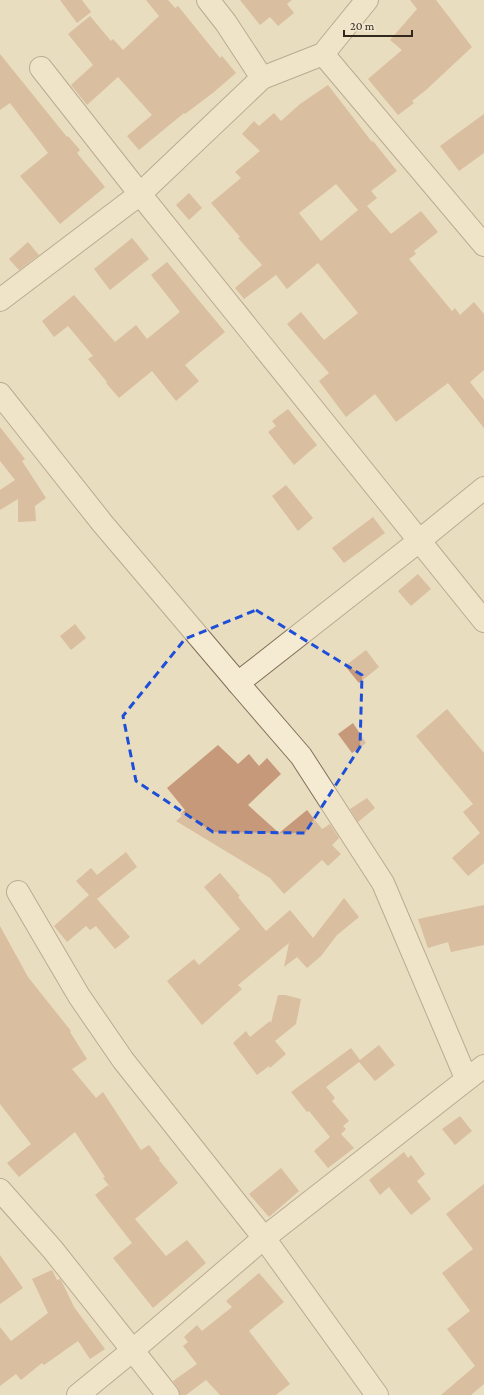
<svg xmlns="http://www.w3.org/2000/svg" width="484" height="1395" viewBox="0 0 484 1395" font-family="'Crimson Pro',serif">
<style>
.building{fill:#c59979;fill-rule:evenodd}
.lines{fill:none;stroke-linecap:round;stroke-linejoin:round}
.minor-casing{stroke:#816f5a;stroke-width:24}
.minor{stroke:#f5ebd3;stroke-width:22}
.marked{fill:none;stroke:#1d4ed8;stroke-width:3;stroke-dasharray:8 5;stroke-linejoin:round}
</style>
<rect width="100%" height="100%" fill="#e9ddc0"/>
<g class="building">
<path d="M 60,0 L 82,0 L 91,12 L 77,23 Z"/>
<path d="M 146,0 L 168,0 L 175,8 L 178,6 L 220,58 L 222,56 L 236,73 L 214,92 L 185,114 L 184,113 L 139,150 L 127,136 L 152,115 L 118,77 L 87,105 L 71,85 L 93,65 L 68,34 L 90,16 L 111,41 L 113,39 L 123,50 L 159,16 Z"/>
<path d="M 240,0 L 292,0 L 287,4 L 294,13 L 278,26 L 270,17 L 260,25 Z"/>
<path d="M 410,0 L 436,0 L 472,47 L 426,90 L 412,101 L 414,103 L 398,115 L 368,79 L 402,50 L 390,40 L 417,9 Z"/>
<path d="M 0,54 L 67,137 L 68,136 L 80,150 L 77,153 L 105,187 L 60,224 L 20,176 L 48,153 L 10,103 L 0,110 Z"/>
<path d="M 328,85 L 372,142 L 373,141 L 397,171 L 371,191 L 377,198 L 367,206 L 391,234 L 421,211 L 438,232 L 414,251 L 416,254 L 409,259 L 452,311 L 455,308 L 460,315 L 474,302 L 484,314 L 484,370 L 470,382 L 484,400 L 484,428 L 448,383 L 396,422 L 375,394 L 346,417 L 319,381 L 329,373 L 287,324 L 301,312 L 324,340 L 358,313 L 318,263 L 287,289 L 276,275 L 244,299 L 235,288 L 262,265 L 238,238 L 240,237 L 211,203 L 241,178 L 235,172 L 260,151 L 242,134 L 254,121 L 259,126 L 274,113 L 281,121 L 300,104 ZM 336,184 L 358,210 L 321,241 L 299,213 Z"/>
<path d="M 484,114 L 484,153 L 459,171 L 440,146 Z"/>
<path d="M 189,193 L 202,208 L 189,220 L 176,205 Z"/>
<path d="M 132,238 L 149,259 L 110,290 L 94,269 Z"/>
<path d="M 28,242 L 39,255 L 19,270 L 9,259 Z"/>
<path d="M 167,262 L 225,332 L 185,365 L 199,381 L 176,401 L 152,371 L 119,398 L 106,383 L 107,382 L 88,359 L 93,356 L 68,326 L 54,337 L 42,321 L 74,295 L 115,342 L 136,325 L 147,339 L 180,312 L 151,275 Z"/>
<path d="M 288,409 L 317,445 L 294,465 L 268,432 L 276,426 L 272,421 Z"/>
<path d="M 0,427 L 25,459 L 22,461 L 46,498 L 35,506 L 36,521 L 18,522 L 18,499 L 0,510 L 0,490 L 15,480 L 0,461 Z"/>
<path d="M 286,485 L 313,518 L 298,531 L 272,496 Z"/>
<path d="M 373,517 L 385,533 L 344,563 L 332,548 Z"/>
<path d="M 418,574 L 431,589 L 411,606 L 398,591 Z"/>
<path d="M 75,624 L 86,638 L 71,650 L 60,636 Z"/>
<path d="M 366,650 L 379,667 L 359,683 L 345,666 Z"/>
<path d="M 447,709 L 484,753 L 484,863 L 468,876 L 452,858 L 480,833 L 463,812 L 473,804 L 416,736 Z"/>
<path d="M 353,723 L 366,743 L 352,753 L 338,734 Z"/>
<path d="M 218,745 L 238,764 L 249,754 L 259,766 L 267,758 L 281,774 L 248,805 L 279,833 L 307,810 L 322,829 L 330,824 L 339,838 L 332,845 L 341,854 L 328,866 L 322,860 L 284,894 L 270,878 L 176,821 L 182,816 L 180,814 L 185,810 L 167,788 Z"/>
<path d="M 367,798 L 375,808 L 358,822 L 350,809 Z"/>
<path d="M 126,852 L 137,867 L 97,899 L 130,937 L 115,949 L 96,926 L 90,930 L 86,926 L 67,942 L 54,926 L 89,895 L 76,881 L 91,868 L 97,875 Z"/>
<path d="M 220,873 L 240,896 L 238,897 L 266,931 L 290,910 L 313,938 L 344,898 L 359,917 L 337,935 L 321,956 L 307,968 L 297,957 L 284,967 L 289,943 L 238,985 L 242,989 L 202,1025 L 167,981 L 194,959 L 199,965 L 240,929 L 204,887 Z"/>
<path d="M 484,905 L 484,945 L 451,952 L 448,942 L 428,948 L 418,919 Z"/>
<path d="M 0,926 L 28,977 L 71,1031 L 70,1032 L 87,1059 L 72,1069 L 96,1098 L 103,1092 L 141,1150 L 149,1145 L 160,1159 L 159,1160 L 178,1183 L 135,1219 L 166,1256 L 187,1240 L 206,1263 L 153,1308 L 113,1258 L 132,1243 L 95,1195 L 108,1185 L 114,1192 L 103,1178 L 105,1177 L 75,1132 L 19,1177 L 7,1163 L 31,1144 L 0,1104 Z"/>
<path d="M 278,995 L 285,995 L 301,999 L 296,1024 L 275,1041 L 286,1054 L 270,1068 L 269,1066 L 257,1075 L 233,1043 L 246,1031 L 250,1037 L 270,1021 L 271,1023 Z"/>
<path d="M 379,1045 L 395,1065 L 375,1081 L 359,1062 L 326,1087 L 335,1098 L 332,1101 L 349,1121 L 343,1126 L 346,1129 L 341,1134 L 354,1148 L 328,1168 L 314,1151 L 330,1137 L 309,1111 L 307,1112 L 291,1092 L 351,1048 L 360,1060 Z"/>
<path d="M 460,1116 L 472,1131 L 455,1145 L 442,1129 Z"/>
<path d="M 404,1152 L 408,1158 L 411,1155 L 425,1174 L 417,1181 L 431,1199 L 411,1215 L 389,1187 L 380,1195 L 369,1180 Z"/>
<path d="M 281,1168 L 299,1191 L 269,1217 L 249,1194 Z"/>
<path d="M 484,1184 L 484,1384 L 471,1395 L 441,1395 L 475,1366 L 447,1329 L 470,1311 L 442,1273 L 473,1249 L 446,1214 Z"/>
<path d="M 0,1255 L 23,1288 L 0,1304 Z"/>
<path d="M 52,1270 L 57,1280 L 60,1279 L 62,1282 L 74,1307 L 105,1349 L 90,1359 L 78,1341 L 44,1365 L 42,1363 L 21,1380 L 16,1374 L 0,1386 L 0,1327 L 11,1341 L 48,1313 L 32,1279 Z"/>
<path d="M 259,1273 L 284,1302 L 249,1331 L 290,1384 L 276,1395 L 220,1395 L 206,1380 L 186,1395 L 180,1395 L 178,1388 L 173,1381 L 197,1364 L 183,1346 L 188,1342 L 184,1337 L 197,1325 L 202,1331 L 232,1307 L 226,1301 Z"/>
</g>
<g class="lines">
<defs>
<g id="minor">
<path d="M 208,0 L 226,23 L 262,78"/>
<path d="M 323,54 L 484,245"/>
<path d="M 41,68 L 140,194 L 484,621"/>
<path d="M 0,300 L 140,194 L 262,78 L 323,54 L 367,0"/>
<path d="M 0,394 L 103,524 L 238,683 L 419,541 L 484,488"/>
<path d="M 238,683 L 301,756 L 383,883 L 466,1078"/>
<path d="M 18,892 L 79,996 L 123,1060 L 264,1238 L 377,1395"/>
<path d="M 0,1190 L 53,1250 L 168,1395"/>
<path d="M 78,1395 L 133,1350 L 264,1238 L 484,1066"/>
</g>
</defs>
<use href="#minor" class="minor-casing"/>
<use href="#minor" class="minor"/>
</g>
<path d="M0 0H484V1395H0ZM 256,610 L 362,675 L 360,747 L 305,833 L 213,832 L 136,781 L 123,716 L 185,639 Z" fill="#e9ddc0" fill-opacity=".55" fill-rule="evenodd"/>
<path class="marked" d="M 256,610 L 362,675 L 360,747 L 305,833 L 213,832 L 136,781 L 123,716 L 185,639 Z"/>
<path d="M344 30v6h68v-6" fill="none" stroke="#32271d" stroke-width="2"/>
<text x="350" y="30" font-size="12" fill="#32271d" stroke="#f2e8cf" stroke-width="3" paint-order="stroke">20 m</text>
</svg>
